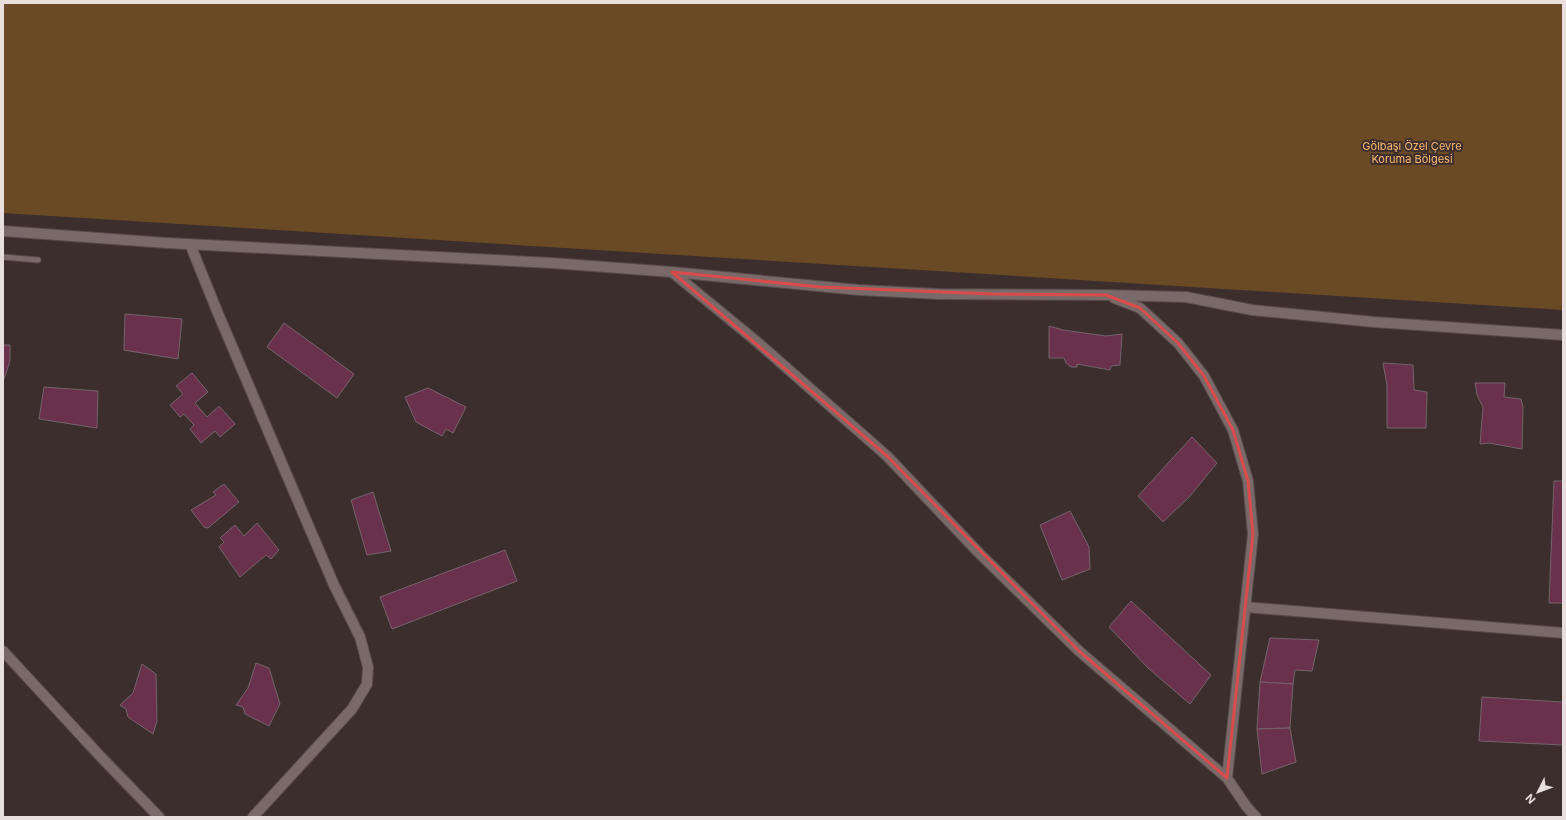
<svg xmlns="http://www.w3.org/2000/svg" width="1566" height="820" viewBox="0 0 1566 820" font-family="Inter,sans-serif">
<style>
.green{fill:#6a4a25}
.building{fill:#6a314d;stroke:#73646a}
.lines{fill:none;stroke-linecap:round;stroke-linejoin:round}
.service-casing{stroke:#564a4a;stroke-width:7}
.minor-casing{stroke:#564a4a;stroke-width:12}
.service{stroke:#7a6969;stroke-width:5}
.minor{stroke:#7a6969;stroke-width:10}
.marked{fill:none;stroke:#da4c4c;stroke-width:3;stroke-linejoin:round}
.labels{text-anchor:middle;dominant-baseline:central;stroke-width:4;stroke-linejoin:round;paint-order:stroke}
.park-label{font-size:11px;fill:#fdba71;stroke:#3d2e2e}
</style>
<rect width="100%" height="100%" fill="#3d2e2e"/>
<path class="green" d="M 3,3 L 1563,3 L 1563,310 L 3,213 Z"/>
<g class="building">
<path d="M 125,314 L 182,319 L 178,359 L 124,350 Z"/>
<path d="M 284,323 L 354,374 L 337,398 L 267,347 Z"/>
<path d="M 1049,326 L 1063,330 L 1106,336 L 1122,334 L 1120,365 L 1111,366 L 1110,370 L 1077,364 L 1077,367 L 1071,367 L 1066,363 L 1064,358 L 1049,358 Z"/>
<path d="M 3,345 L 10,345 L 10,361 L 3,382 Z"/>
<path d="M 1383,363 L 1413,365 L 1414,390 L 1427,392 L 1426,428 L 1387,428 L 1387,385 Z"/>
<path d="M 192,373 L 208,392 L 195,403 L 207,417 L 219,406 L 235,424 L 220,437 L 215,431 L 201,443 L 190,429 L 194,425 L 184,414 L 180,417 L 170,405 L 183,394 L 176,386 Z"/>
<path d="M 1475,383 L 1505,383 L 1504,397 L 1521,399 L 1523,407 L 1522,449 L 1489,443 L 1480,444 L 1483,407 L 1477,395 Z"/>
<path d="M 44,387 L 98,391 L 97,428 L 39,419 Z"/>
<path d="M 428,388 L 466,407 L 453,433 L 446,429 L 442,436 L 416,422 L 405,397 Z"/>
<path d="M 1192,437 L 1217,463 L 1190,496 L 1163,522 L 1138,496 Z"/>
<path d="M 1554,481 L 1563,481 L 1563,603 L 1549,603 Z"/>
<path d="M 224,484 L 239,502 L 208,528 L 204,527 L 191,510 L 216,495 L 213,492 Z"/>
<path d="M 373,492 L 391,551 L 367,555 L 351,500 Z"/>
<path d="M 1070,511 L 1089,547 L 1090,569 L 1062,580 L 1040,525 Z"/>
<path d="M 257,523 L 279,550 L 271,559 L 266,555 L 240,577 L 219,547 L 224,542 L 220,538 L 235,525 L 244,536 Z"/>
<path d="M 505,550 L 517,581 L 392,629 L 380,597 Z"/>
<path d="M 1131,601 L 1211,675 L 1190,704 L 1148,668 L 1109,627 Z"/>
<path d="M 1270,638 L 1319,640 L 1312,671 L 1295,670 L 1293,684 L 1260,682 Z"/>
<path d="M 256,663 L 269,668 L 280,704 L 269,726 L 245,714 L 243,707 L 236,705 L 248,688 Z"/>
<path d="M 142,664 L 156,674 L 157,721 L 153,734 L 128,717 L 126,709 L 120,705 L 133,693 Z"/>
<path d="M 1260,682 L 1293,684 L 1290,728 L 1257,729 Z"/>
<path d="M 1482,697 L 1563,702 L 1563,745 L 1479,741 Z"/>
<path d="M 1290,728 L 1296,762 L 1262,774 L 1257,729 Z"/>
</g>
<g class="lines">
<defs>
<path id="service" d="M 3,257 L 38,260"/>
<g id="minor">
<path d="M 3,231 L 167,243 L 552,263 L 672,272 L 859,290 L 939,294 L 1106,295 L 1186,297 L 1252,310 L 1374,322 L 1563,335"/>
<path d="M 190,244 L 217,311 L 303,513 L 334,585 L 360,637 L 368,667 L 367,684 L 352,709 L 253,817"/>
<path d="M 672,272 L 756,341 L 887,456 L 979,553 L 1079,651 L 1227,778 L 1246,806 L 1256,817"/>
<path d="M 1114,298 L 1140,308 L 1178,343 L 1204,376 L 1233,430 L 1248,481 L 1253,534 L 1227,778"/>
<path d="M 1245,607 L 1563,633"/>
<path d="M 3,651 L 100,756 L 159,817"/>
</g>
</defs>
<use href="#service" class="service-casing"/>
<use href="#minor" class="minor-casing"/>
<use href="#service" class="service"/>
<use href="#minor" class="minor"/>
</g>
<path class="marked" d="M 672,272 L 820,287 L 992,294 L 1106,295 L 1140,308 L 1178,343 L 1204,376 L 1233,430 L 1248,481 L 1253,534 L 1227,778 L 1079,651 L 887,456 Z"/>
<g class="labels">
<g class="park-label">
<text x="1412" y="146">Gölbaşı Özel Çevre<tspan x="1412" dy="13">Koruma Bölgesi</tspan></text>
</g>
</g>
<rect width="1566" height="820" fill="none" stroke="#e8dede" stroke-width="8"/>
<g transform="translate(1538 792) rotate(228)" stroke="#3d2e2e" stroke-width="3" paint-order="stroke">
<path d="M0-3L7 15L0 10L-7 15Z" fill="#e8dede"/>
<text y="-6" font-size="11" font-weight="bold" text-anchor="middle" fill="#e8dede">N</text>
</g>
</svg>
